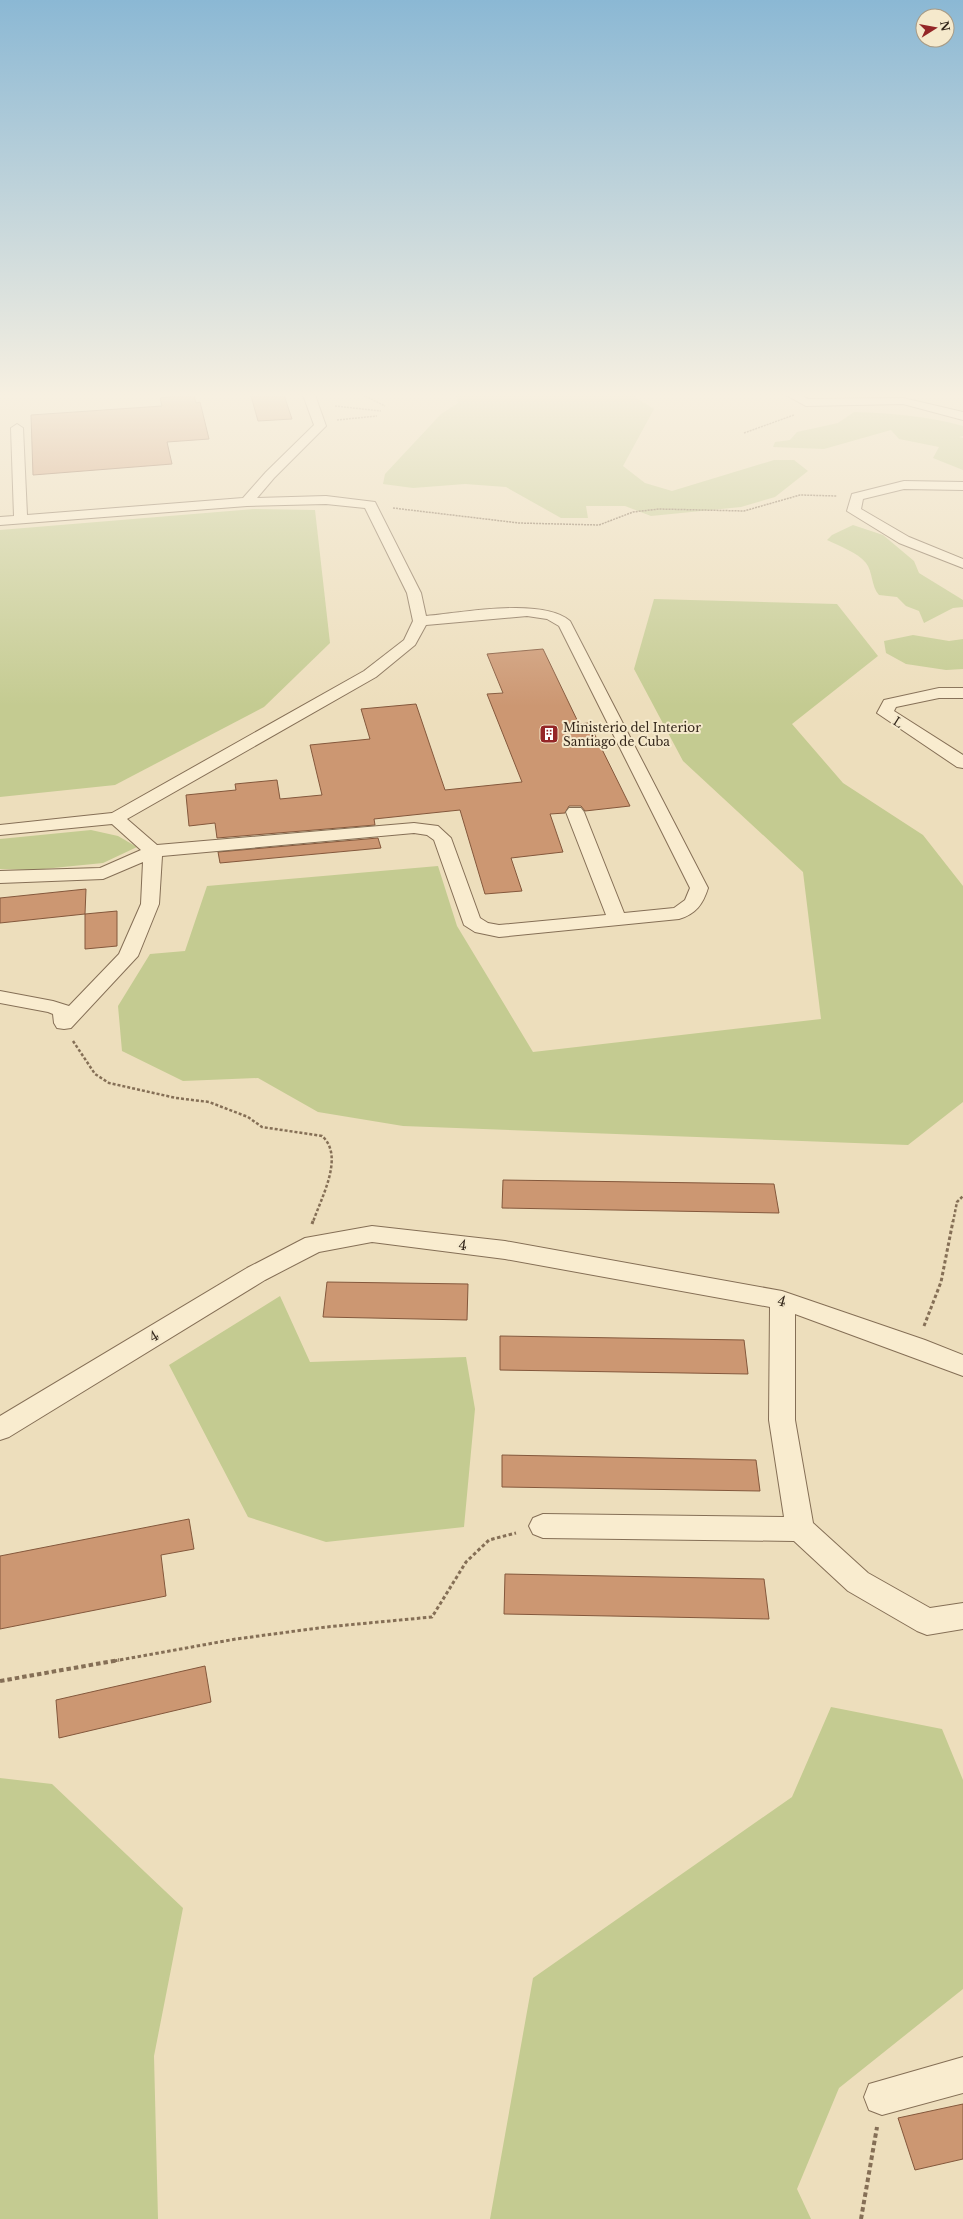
<svg xmlns="http://www.w3.org/2000/svg" width="963" height="2219" viewBox="0 0 963 2219" font-family="'Libre Baskerville',serif">
<style>
.green{fill:#c4cb91}
.building{fill:#cc9772;stroke:#84583c}
.lines{fill:none;stroke-linecap:round;stroke-linejoin:round}
.minor-casing{stroke:#856f56;stroke-width:2}
.path-far3{stroke:#856f56;stroke-width:1.5;stroke-dasharray:2 1;stroke-linecap:butt}
.path-far2{stroke:#856f56;stroke-width:2.5;stroke-dasharray:3 2;stroke-linecap:butt}
.path-far1{stroke:#856f56;stroke-width:3;stroke-dasharray:3.5 2.5;stroke-linecap:butt}
.path{stroke:#856f56;stroke-width:4;stroke-dasharray:4.5 3;stroke-linecap:butt}
.minor{fill:#f9eccf;fill-rule:evenodd}
.labels{text-anchor:middle;dominant-baseline:central;stroke-width:4;stroke-linejoin:round;paint-order:stroke}
.far-street-label{font-size:12px;fill:#34271b;stroke:#f5e9cc}
.far-poi-label{font-size:12px;fill:#34271b;stroke:#f5e9cc;text-anchor:start}
.street-label{font-size:14px;fill:#34271b;stroke:#f5e9cc}
</style>
<rect width="100%" height="100%" fill="#eddebc"/>
<g class="green">
<path d="M 452,395 L 632,395 L 654,409 L 623,466 L 645,483 L 672,491 L 774,460 L 794,460 L 808,471 L 775,497 L 741,507 L 651,516 L 625,506 L 586,506 L 588,518 L 561,518 L 506,487 L 465,484 L 413,488 L 383,484 L 385,474 L 441,414 L 458,403 L 457,397 Z"/>
<path d="M 854,412 C 891,413 927,416 963,426 L 963,436 L 959,437 L 963,438 L 963,470 L 933,458 L 939,447 L 899,439 L 891,430 L 824,449 L 773,447 L 775,442 L 790,440 L 797,432 L 838,423 Z"/>
<path d="M 254,509 L 315,510 L 330,643 L 264,707 L 115,785 L 0,797 L 0,530 Z"/>
<path d="M 853,525 L 883,535 L 914,561 L 919,573 L 963,600 L 963,607 L 953,608 L 924,623 L 919,611 L 906,606 L 897,597 L 879,595 C 871,586 873,572 866,563 C 857,552 839,546 827,540 L 832,535 Z"/>
<path d="M 654,599 L 837,604 L 878,656 L 792,724 L 843,783 L 923,835 L 963,886 L 963,1102 L 908,1145 L 403,1126 L 318,1112 L 258,1078 L 183,1081 L 122,1051 L 118,1006 L 150,954 L 185,951 L 207,886 L 438,866 L 457,926 L 533,1052 L 821,1019 L 803,872 L 683,761 L 634,669 Z"/>
<path d="M 913,635 L 949,641 L 963,639 L 963,669 L 946,670 L 906,664 L 886,653 L 884,641 Z"/>
<path d="M 91,830 L 118,836 L 137,847 L 103,863 L 33,870 L 0,869 L 0,839 Z"/>
<path d="M 280,1296 L 310,1362 L 466,1357 L 475,1409 L 464,1527 L 326,1542 L 248,1517 L 169,1365 Z"/>
<path d="M 831,1707 L 942,1729 L 963,1780 L 963,1989 L 839,2088 L 797,2189 L 811,2219 L 490,2219 L 533,1978 L 792,1797 Z"/>
<path d="M 0,1778 L 52,1784 L 183,1908 L 154,2056 L 158,2219 L 0,2219 Z"/>
</g>
<g class="building">
<path d="M 170,395 L 194,395 L 196,403 L 200,402 L 209,439 L 167,442 L 172,464 L 33,475 L 31,415 L 162,406 L 160,398 L 171,397 Z"/>
<path d="M 268,395 L 284,395 L 292,419 L 258,421 L 251,396 Z"/>
<path d="M 543,649 L 579,724 L 589,723 L 630,806 L 585,811 L 581,806 L 569,806 L 565,813 L 550,814 L 563,852 L 511,858 L 522,891 L 485,894 L 460,810 L 374,819 L 375,825 L 217,838 L 215,823 L 189,826 L 186,795 L 236,790 L 235,784 L 277,780 L 280,799 L 322,795 L 310,745 L 370,739 L 361,709 L 416,704 L 445,790 L 522,782 L 487,694 L 503,693 L 487,654 Z"/>
<path d="M 378,838 L 381,848 L 220,863 L 218,852 Z"/>
<path d="M 86,889 L 85,914 L 0,923 L 0,898 Z"/>
<path d="M 117,911 L 117,946 L 85,949 L 85,914 Z"/>
<path d="M 503,1180 L 774,1184 L 779,1213 L 502,1208 Z"/>
<path d="M 327,1282 L 468,1284 L 467,1320 L 323,1317 Z"/>
<path d="M 500,1336 L 744,1340 L 748,1374 L 500,1370 Z"/>
<path d="M 502,1455 L 756,1460 L 760,1491 L 502,1487 Z"/>
<path d="M 189,1519 L 194,1549 L 161,1555 L 166,1596 L 0,1629 L 0,1556 Z"/>
<path d="M 505,1574 L 764,1579 L 769,1619 L 504,1614 Z"/>
<path d="M 205,1666 L 211,1702 L 59,1738 L 56,1700 Z"/>
<path d="M 963,2104 L 963,2159 L 915,2170 L 898,2118 Z"/>
</g>
<g class="lines">
<defs>
<g id="minor">
<path d="M 303,395 L 315,395 L 326,426 L 274,478 L 257,498 L 326,496 L 375,502 L 421,593 L 426,616 C 462,613 542,597 570,621 L 708,888 C 703,904 696,914 679,919 L 499,937 L 475,932 L 464,925 L 434,840 L 427,835 L 414,833 L 162,856 L 159,904 L 138,956 L 71,1028 L 64,1029 L 57,1028 L 54,1023 L 53,1014 L 48,1012 L 0,1003 L 0,991 L 53,1001 L 69,1006 L 119,954 L 141,904 L 143,862 L 103,879 L 0,883 L 0,871 L 100,868 L 141,850 L 112,824 L 0,835 L 0,825 L 112,813 L 364,671 L 404,640 L 413,621 L 407,593 L 365,508 L 326,504 L 247,506 L 0,525 L 0,517 L 14,516 L 11,428 L 17,424 L 23,428 L 27,515 L 243,498 L 266,472 L 314,425 ZM 527,616 L 547,619 L 559,626 L 690,888 L 685,900 L 674,908 L 624,913 L 584,812 L 581,808 L 569,808 L 566,812 L 606,915 L 499,925 L 488,923 L 480,918 L 451,838 L 438,826 L 414,823 L 157,845 L 127,819 L 376,677 L 415,645 L 426,625 Z"/>
<path d="M 786,395 L 800,395 L 808,399 L 903,398 L 963,412 L 963,420 L 903,404 L 806,406 Z"/>
<path d="M 904,481 L 963,482 L 963,490 L 904,489 L 863,499 L 861,509 L 909,537 L 963,559 L 963,568 L 899,543 L 847,511 L 852,494 Z"/>
<path d="M 939,688 L 963,688 L 963,698 L 939,698 L 896,707 L 894,711 L 963,755 L 963,768 L 957,767 L 877,713 L 884,700 Z"/>
<path d="M 372,1226 L 505,1241 L 782,1291 L 925,1340 L 963,1355 L 963,1376 L 795,1314 L 795,1420 L 813,1523 L 868,1573 L 930,1608 L 963,1603 L 963,1629 L 927,1635 L 917,1631 L 848,1591 L 794,1541 L 543,1538 L 533,1534 L 529,1526 L 533,1518 L 543,1514 L 784,1517 L 769,1420 L 770,1307 L 505,1259 L 372,1242 L 319,1252 L 265,1280 L 9,1437 L 0,1440 L 0,1416 L 247,1268 L 305,1238 Z"/>
<path d="M 963,2057 L 963,2093 L 882,2115 L 869,2110 L 864,2097 L 869,2084 Z"/>
</g>
</defs>
<use href="#minor" class="minor-casing"/>
<g class="path-far3">
<path d="M 363,395 L 385,406"/>
<path d="M 335,406 L 381,411"/>
<path d="M 337,420 L 377,416"/>
<path d="M 744,433 L 794,415"/>
<path d="M 393,508 L 519,523 L 599,525 L 633,512 L 659,509 L 744,511 L 800,495 L 837,496"/>
</g>
<g class="path-far2">
<path d="M 73,1041 L 95,1074 L 109,1083 L 176,1098 L 209,1102 L 248,1117 L 262,1127 L 322,1136 C 345,1156 321,1198 313,1222"/>
<path d="M 953,1222 L 957,1202 L 963,1196"/>
</g>
<g class="path-far1">
<path d="M 312,1224 L 313,1221"/>
<path d="M 924,1326 L 941,1282 L 953,1221"/>
<path d="M 114,1661 L 236,1639 L 326,1627 L 432,1617 L 466,1562 L 489,1540 L 516,1533"/>
</g>
<g class="path">
<path d="M 0,1681 L 119,1660"/>
<path d="M 861,2219 L 877,2127"/>
</g>
<use href="#minor" class="minor"/>
</g>
<linearGradient id="sky" x2="0" y2="1"><stop stop-color="#8bb8d4"/><stop offset="0.56" stop-color="#f7f0e1"/><stop offset="1" stop-color="#f7f0e1" stop-opacity="0"/></linearGradient>
<rect width="963" height="706" fill="url(#sky)"/>
<defs>
<symbol id="building-square" viewBox="-11 -11 22 22"><rect x="-9" y="-9" width="18" height="18" rx="4" fill="#942627" stroke="#f5e9cc"/><path d="M-4-6H4V6H1V3H-1V6H-4ZM-2.5-4.3h1.7v1.8h-1.7ZM.8-4.3h1.7v1.8H.8ZM-2.5-1h1.7V.8h-1.7ZM.8-1h1.7V.8H.8Z" fill="#fff"/></symbol>
</defs>
<g fill-rule="evenodd">
<use href="#building-square" x="538" y="723" width="22" height="22"/>
</g>
<g class="labels">
<g class="far-street-label">
<text transform="translate(898 722) rotate(33)">L</text>
</g>
<g class="far-poi-label">
<text x="563" y="727">Ministerio del Interior<tspan x="563" dy="14">Santiago de Cuba</tspan></text>
</g>
<g class="street-label">
<text transform="translate(463 1245) rotate(7)">4</text>
<text transform="translate(782 1301) rotate(15)">4</text>
<text transform="translate(154 1336) rotate(-31)">4</text>
</g>
</g>
<g transform="translate(935 28) rotate(79)"><circle r="19" fill="#f5e9cc" stroke="#a89b85"/>
<path d="M0-3L7 15L0 10L-7 15Z" fill="#942627"/>
<text y="-6" font-size="11" font-weight="bold" text-anchor="middle" fill="#34271b">N</text>
</g>
</svg>
